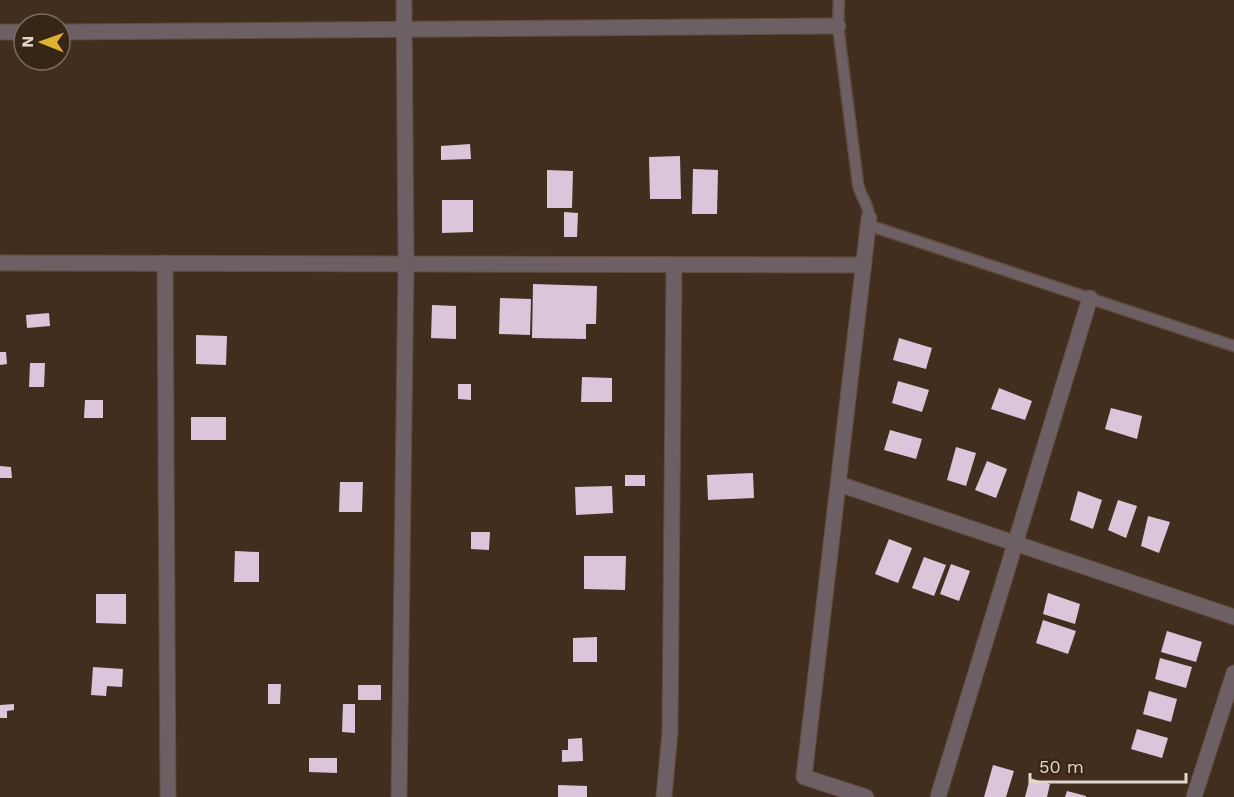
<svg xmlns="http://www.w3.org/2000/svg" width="1234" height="797" viewBox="0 0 1234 797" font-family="'Work Sans',sans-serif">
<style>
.building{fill:#dcc5da}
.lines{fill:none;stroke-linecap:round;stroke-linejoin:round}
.service-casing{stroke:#5f4c3e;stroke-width:13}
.minor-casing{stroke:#5f4c3e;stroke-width:17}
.service{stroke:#6d6064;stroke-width:10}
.minor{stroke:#6d6064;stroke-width:15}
</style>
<rect width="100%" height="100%" fill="#422e1f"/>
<g class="building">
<path d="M 470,144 L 471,159 L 441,160 L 441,146 Z"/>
<path d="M 680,156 L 681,199 L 650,199 L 649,157 Z"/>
<path d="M 693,169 L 718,170 L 717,214 L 692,214 Z"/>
<path d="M 547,170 L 573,171 L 572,208 L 547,208 Z"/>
<path d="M 442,200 L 473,200 L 473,232 L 442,233 Z"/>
<path d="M 564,212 L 578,213 L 577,237 L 564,237 Z"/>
<path d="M 533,284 L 597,286 L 596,324 L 586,324 L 586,339 L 532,338 Z"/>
<path d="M 500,298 L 531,299 L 530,335 L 499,334 Z"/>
<path d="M 432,305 L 456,306 L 456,339 L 431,338 Z"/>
<path d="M 49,313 L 50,326 L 27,328 L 26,315 Z"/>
<path d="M 196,335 L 227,336 L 226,365 L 196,364 Z"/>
<path d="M 899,338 L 932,348 L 926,369 L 893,360 Z"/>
<path d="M 0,352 L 6,352 L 7,364 L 0,365 Z"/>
<path d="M 30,363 L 45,363 L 44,387 L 29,387 Z"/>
<path d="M 582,377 L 612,378 L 612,402 L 581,402 Z"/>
<path d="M 898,381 L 929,390 L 922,412 L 892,403 Z"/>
<path d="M 458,384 L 471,384 L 471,400 L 458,399 Z"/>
<path d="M 999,388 L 1032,401 L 1025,420 L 991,409 Z"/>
<path d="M 85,400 L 103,400 L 103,418 L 84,418 Z"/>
<path d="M 1111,408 L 1142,416 L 1137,439 L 1105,429 Z"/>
<rect x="191" y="417" width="35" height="23"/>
<path d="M 890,430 L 922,439 L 916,459 L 884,450 Z"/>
<path d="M 956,447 L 976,453 L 966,486 L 947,480 Z"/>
<path d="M 987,461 L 1007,469 L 996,498 L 975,490 Z"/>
<path d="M 0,466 L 11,467 L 12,478 L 0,478 Z"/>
<path d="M 753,473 L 754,498 L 708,500 L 707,475 Z"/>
<rect x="625" y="475" width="20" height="11"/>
<path d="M 340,482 L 363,482 L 362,512 L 339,512 Z"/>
<path d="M 612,486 L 613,513 L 576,515 L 575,487 Z"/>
<path d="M 1078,491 L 1102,500 L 1093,529 L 1070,520 Z"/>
<path d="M 1118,500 L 1137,506 L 1126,538 L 1108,530 Z"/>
<path d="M 1148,516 L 1170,522 L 1159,553 L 1141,546 Z"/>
<path d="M 471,532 L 490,532 L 489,550 L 471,549 Z"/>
<path d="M 889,539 L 912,548 L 898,583 L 875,574 Z"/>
<path d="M 235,551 L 259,552 L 259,582 L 234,582 Z"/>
<path d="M 584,556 L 626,556 L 625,590 L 584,589 Z"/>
<path d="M 924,557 L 946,565 L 934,596 L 912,588 Z"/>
<path d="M 951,564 L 970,571 L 959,601 L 940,594 Z"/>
<path d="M 1048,593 L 1080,604 L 1075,624 L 1043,614 Z"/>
<path d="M 96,594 L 126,594 L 126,624 L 96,623 Z"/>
<path d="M 1043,620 L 1076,631 L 1068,654 L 1036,643 Z"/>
<path d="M 1167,631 L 1202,642 L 1196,662 L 1161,652 Z"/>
<path d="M 597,637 L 597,662 L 573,662 L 573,638 Z"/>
<path d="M 1160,658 L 1192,667 L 1186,688 L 1155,679 Z"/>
<path d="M 93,667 L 123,669 L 122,687 L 107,686 L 106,696 L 91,695 Z"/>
<path d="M 268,684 L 281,684 L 280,704 L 268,704 Z"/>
<rect x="358" y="685" width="23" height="15"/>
<path d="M 1149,691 L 1177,699 L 1171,722 L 1143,714 Z"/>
<path d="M 14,704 L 14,710 L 7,711 L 7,718 L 0,718 L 0,705 Z"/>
<path d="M 343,704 L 355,704 L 355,733 L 342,732 Z"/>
<path d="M 1137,729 L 1168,738 L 1162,758 L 1131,749 Z"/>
<path d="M 582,738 L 583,761 L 562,762 L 562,750 L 568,750 L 568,739 Z"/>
<path d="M 309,758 L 337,758 L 337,773 L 309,772 Z"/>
<path d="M 993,765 L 1014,771 L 1006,797 L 984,797 Z"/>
<path d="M 1030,778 L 1050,784 L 1047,797 L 1025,797 Z"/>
<path d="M 558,785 L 587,786 L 587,797 L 558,797 Z"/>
<path d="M 1067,791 L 1086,796 L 1086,797 L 1065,797 Z"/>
</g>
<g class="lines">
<defs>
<g id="service">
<path d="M 839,0 L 838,26 L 858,184 C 860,196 870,206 869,218"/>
<path d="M 868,225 L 1234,346"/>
</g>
<g id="minor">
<path d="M 0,32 L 24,32"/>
<path d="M 60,32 L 838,26"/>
<path d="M 0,263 L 864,265"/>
<path d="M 165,263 L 168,797"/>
<path d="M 839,484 L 1234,617"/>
<path d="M 399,797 L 406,264 L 404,0"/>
<path d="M 664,797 L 670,732 L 674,265"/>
<path d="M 866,797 L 804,777 L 869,218"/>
<path d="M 938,797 L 1090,298"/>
<path d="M 1194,797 L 1234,673"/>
</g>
</defs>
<use href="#service" class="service-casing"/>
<use href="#minor" class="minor-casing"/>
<use href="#service" class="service"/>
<use href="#minor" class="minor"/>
</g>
<g transform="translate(42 42) rotate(271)"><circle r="28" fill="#372515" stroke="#7c6c5e" stroke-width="1.5"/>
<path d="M0-4.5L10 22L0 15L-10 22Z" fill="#deb133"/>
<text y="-9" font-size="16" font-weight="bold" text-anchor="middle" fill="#e3d6cc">N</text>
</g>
<path d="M1030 773v9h156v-9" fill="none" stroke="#e3d6cc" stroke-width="3"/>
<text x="1039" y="773" font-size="18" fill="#e3d6cc" stroke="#372515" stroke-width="4.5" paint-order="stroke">50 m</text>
</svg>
